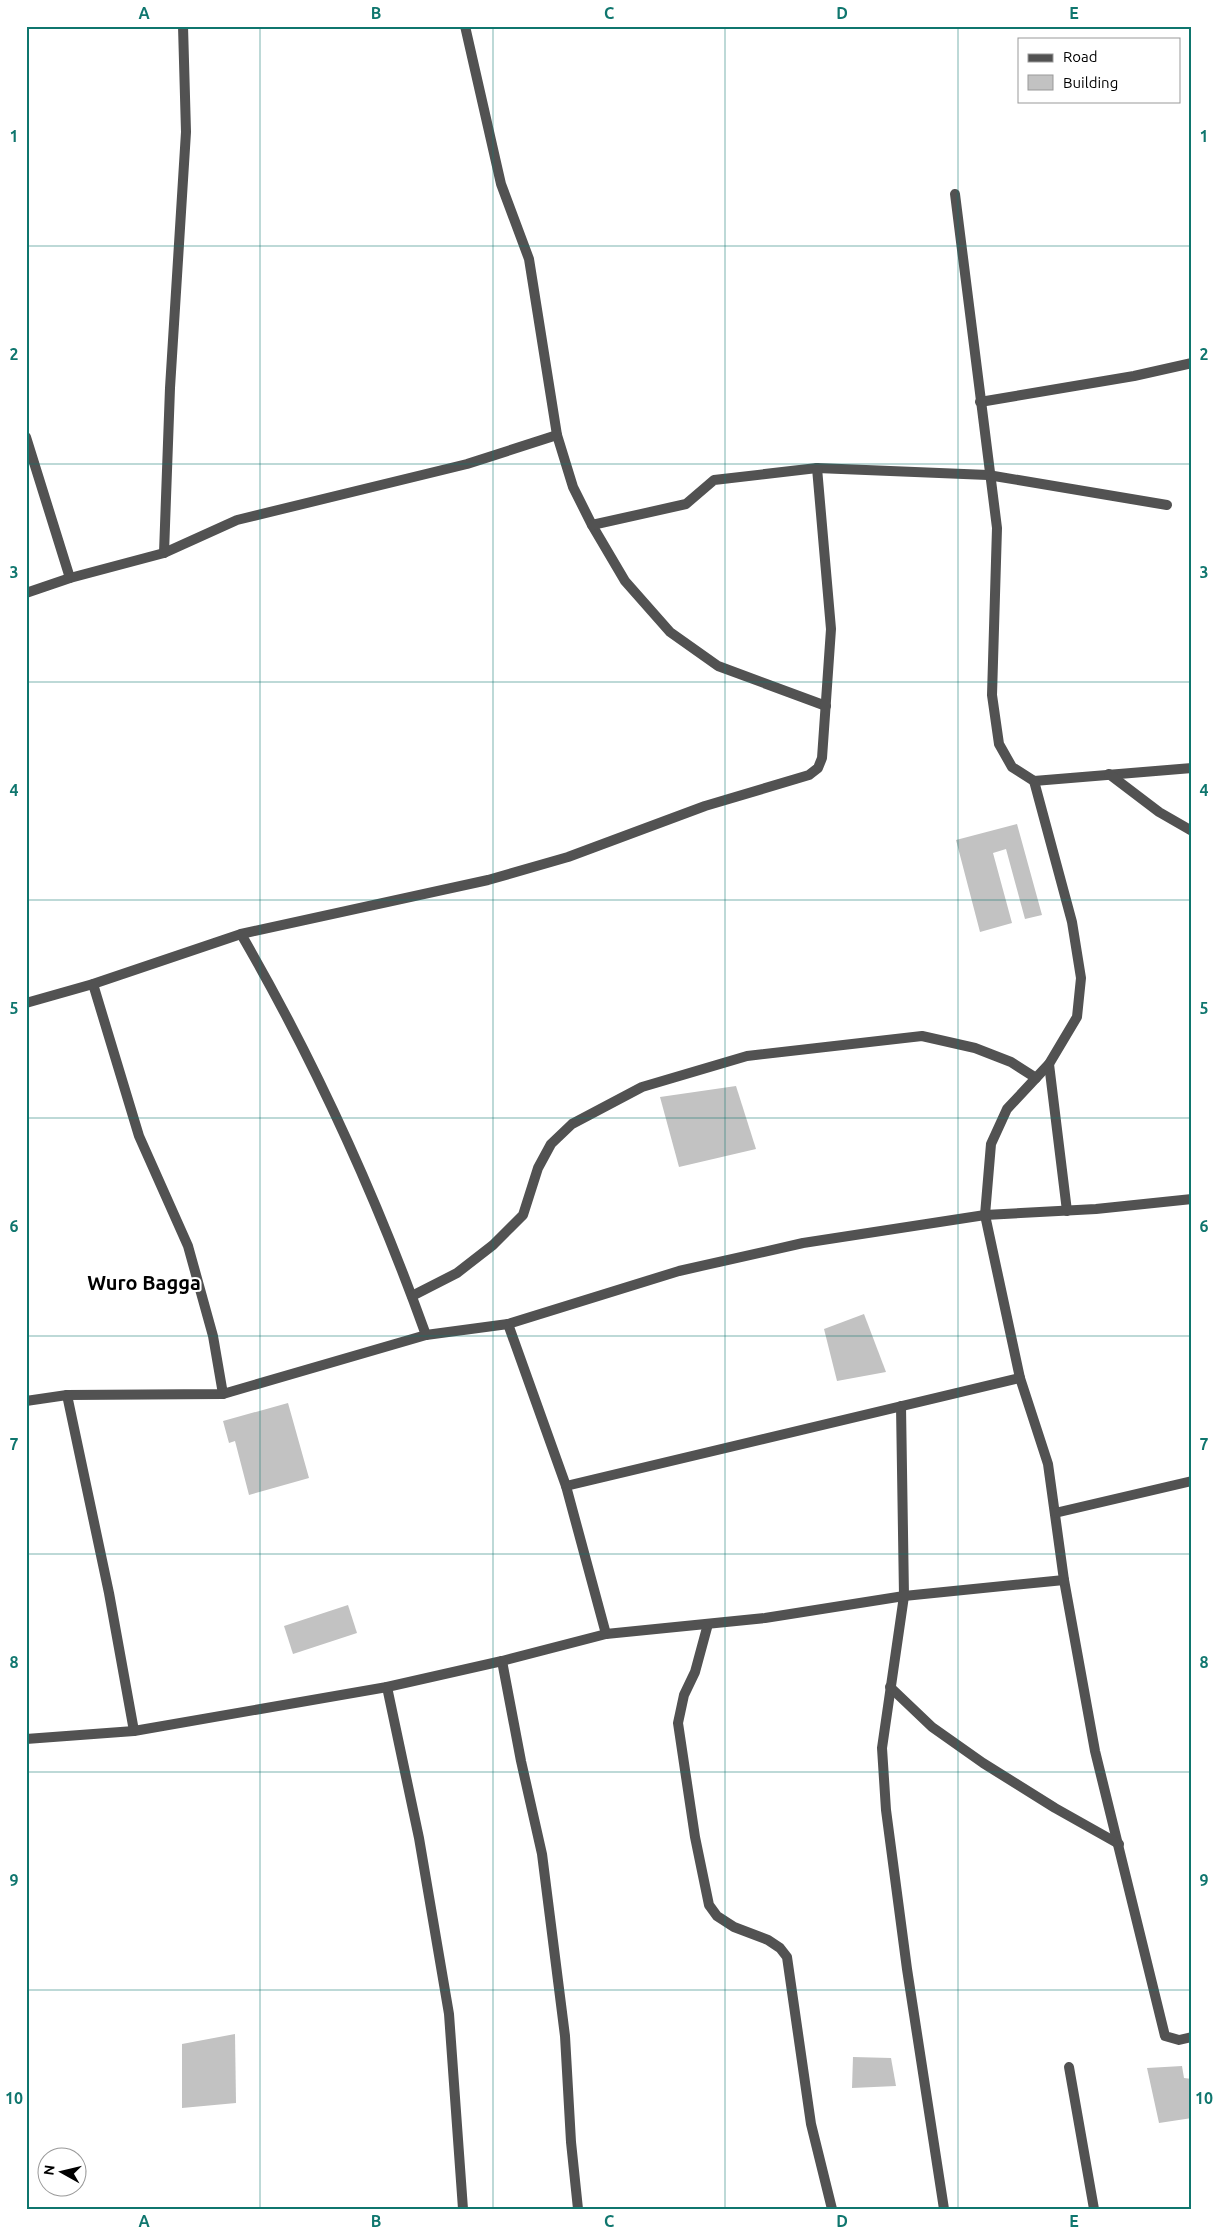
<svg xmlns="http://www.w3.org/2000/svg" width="1218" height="2235" viewBox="0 0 1218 2235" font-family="Ubuntu,sans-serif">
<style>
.building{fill:#c2c2c2}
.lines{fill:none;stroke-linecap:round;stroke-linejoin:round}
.minor{stroke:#525252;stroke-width:10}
.grid{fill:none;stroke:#0f766e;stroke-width:1;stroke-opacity:0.55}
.labels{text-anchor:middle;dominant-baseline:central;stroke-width:4;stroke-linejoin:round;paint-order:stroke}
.district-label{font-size:20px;font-weight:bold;fill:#000;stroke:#fff}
.neatline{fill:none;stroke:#0f766e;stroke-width:2}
.grid-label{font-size:16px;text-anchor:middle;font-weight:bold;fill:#0f766e}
</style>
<rect width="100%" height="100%" fill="#fff"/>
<g class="building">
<path d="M 1017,824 L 1042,915 L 1025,919 L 1006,849 L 993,853 L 1012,923 L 980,932 L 956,840 Z"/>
<path d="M 736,1086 L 756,1149 L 679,1167 L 660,1097 Z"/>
<path d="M 864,1314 L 886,1372 L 837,1381 L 824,1329 Z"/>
<path d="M 288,1403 L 309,1478 L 249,1495 L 235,1441 L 229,1443 L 223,1421 Z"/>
<path d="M 348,1605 L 357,1633 L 293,1654 L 284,1626 Z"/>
<path d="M 235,2034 L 236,2103 L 182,2108 L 182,2044 Z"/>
<path d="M 853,2057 L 891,2058 L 896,2086 L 852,2088 Z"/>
<path d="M 1182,2066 L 1184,2078 L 1192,2079 L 1192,2118 L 1159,2123 L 1147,2068 Z"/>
</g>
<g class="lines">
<g class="minor">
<path d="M 465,26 L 501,184 L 529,259 L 557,435 L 573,487 L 592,525 L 625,581 L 670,632 L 718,666 L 826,706"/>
<path d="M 955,194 L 997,528 L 992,695 L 999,744 L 1012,767 L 1034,781 L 1192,768"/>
<path d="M 980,402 L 1134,376 L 1192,363"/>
<path d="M 26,437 L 70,578"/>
<path d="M 592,525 L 686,504 L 714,480 L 817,468 L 988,475 L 1167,505"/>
<path d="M 164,553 L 170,388 L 186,132 L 183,26"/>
<path d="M 26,593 L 70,578 L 164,553 L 237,520 L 467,464 L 557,435"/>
<path d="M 1109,774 L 1159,812 L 1192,831"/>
<path d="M 1034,781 L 1072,922 L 1081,978 L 1077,1017 L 1049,1064 L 1007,1109 L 991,1144 L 985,1215 L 1020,1378 L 1048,1464 L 1064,1580 L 1095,1751 L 1165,2036 L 1179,2040 L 1192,2037"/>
<path d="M 241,934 C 315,1062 376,1196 426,1335"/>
<path d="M 93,984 L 139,1136 L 188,1246 L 213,1336 L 223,1394"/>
<path d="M 26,1003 L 93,984 L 241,934 L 488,880 L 568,857 L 705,806 L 809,775 L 818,768 L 822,758 L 831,629 L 817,468"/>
<path d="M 1049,1064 L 1067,1211"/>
<path d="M 412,1296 L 457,1273 L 493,1245 L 523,1215 L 538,1168 L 551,1144 L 572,1124 L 642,1087 L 747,1056 L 922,1036 L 975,1048 L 1011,1062 L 1036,1078"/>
<path d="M 508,1324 L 566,1486 L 606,1634"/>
<path d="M 67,1395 L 109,1593 L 134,1731"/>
<path d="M 26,1401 L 67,1395 L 223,1394 L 426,1335 L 508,1324 L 679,1271 L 803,1243 L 985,1215 L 1096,1209 L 1192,1199"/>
<path d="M 901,1406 L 904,1596 L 882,1748 L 886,1810 L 907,1969 L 944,2209"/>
<path d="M 566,1486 L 1020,1378"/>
<path d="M 1055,1513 L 1192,1481"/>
<path d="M 708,1624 L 695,1672 L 684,1695 L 678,1723 L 695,1837 L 709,1905 L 717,1916 L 734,1927 L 768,1940 L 780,1948 L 787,1957 L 811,2124 L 832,2209"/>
<path d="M 502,1661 L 521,1761 L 542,1854 L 565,2036 L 571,2142 L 578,2209"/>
<path d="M 387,1687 L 419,1838 L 449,2014 L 463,2209"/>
<path d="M 890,1687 L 932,1727 L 983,1763 L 1055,1808 L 1119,1844"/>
<path d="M 26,1739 L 134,1731 L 387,1687 L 502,1661 L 606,1634 L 765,1618 L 904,1596 L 1064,1580"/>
<path d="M 1069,2067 L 1094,2209"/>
</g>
</g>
<path class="grid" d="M 260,26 L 260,2209M 493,26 L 493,2209M 725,26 L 725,2209M 958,26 L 958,2209M 26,246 L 1192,246M 26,464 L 1192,464M 26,682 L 1192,682M 26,900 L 1192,900M 26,1118 L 1192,1118M 26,1336 L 1192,1336M 26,1554 L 1192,1554M 26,1772 L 1192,1772M 26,1990 L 1192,1990"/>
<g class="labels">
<g class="district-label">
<text x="144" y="1282">Wuro Bagga</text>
</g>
</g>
<rect width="1218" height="2235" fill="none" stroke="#ffffff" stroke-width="55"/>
<rect x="1018" y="38" width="162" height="65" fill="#ffffff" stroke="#999999"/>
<rect x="1028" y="54" width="25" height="8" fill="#525252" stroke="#999999"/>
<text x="1063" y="62" font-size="15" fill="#000000">Road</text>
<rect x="1028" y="75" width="25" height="15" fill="#c2c2c2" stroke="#999999"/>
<text x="1063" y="88" font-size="15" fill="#000000">Building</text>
<g transform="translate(62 2172) rotate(278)"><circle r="24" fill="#ffffff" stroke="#999999"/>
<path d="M0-4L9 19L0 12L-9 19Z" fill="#000000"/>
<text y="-8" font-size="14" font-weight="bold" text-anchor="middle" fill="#000000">N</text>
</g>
<rect x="28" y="28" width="1162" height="2180" class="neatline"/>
<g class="grid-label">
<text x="144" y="19">A</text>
<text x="376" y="19">B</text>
<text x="609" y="19">C</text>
<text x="842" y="19">D</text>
<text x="1074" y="19">E</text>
<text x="14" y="142">1</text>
<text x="1204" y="142">1</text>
<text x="14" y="360">2</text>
<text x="1204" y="360">2</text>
<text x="14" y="578">3</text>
<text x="1204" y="578">3</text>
<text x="14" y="796">4</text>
<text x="1204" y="796">4</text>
<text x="14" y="1014">5</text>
<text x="1204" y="1014">5</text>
<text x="14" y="1232">6</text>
<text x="1204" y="1232">6</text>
<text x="14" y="1450">7</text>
<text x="1204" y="1450">7</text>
<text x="14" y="1668">8</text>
<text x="1204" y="1668">8</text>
<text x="14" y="1886">9</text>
<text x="1204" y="1886">9</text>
<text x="14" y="2104">10</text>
<text x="1204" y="2104">10</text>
<text x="144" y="2227">A</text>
<text x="376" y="2227">B</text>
<text x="609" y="2227">C</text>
<text x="842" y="2227">D</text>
<text x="1074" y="2227">E</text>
</g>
</svg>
